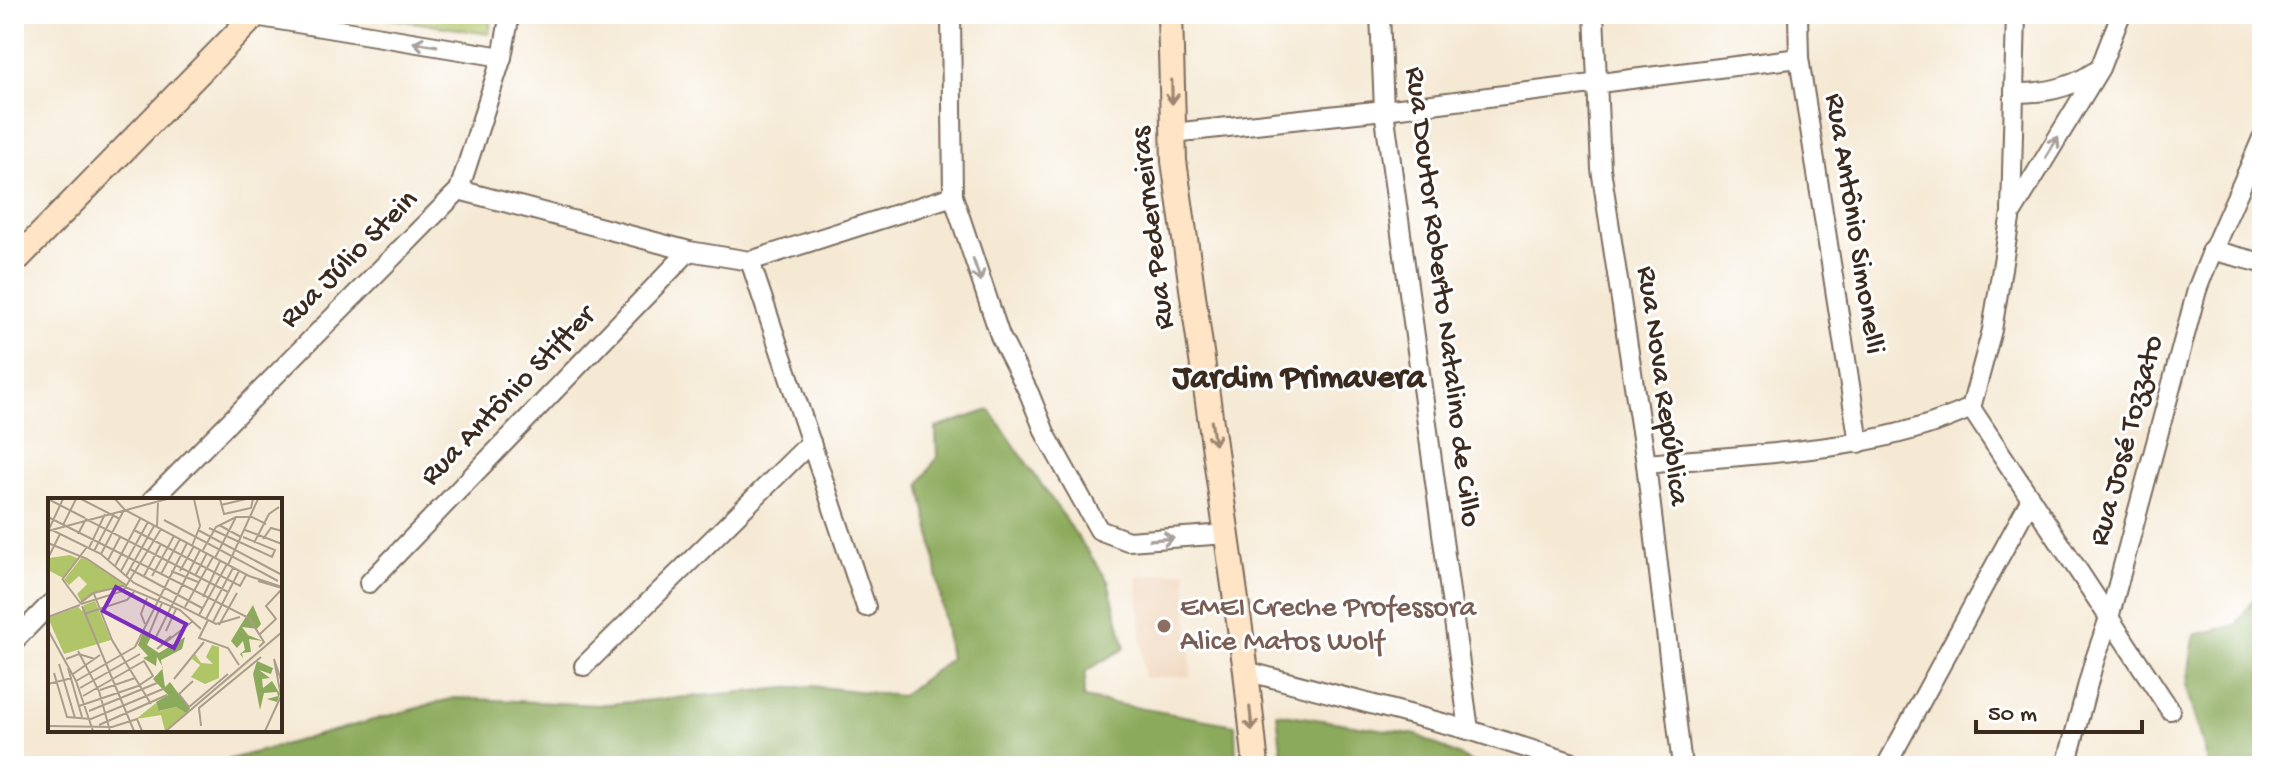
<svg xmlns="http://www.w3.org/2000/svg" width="2276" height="780" viewBox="0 0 2276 780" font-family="'Gochi Hand',sans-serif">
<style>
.built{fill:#f0d6bc}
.green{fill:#b0c468;stroke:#767743;stroke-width:2}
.forest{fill:#8caa5c;stroke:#646a3d;stroke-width:2}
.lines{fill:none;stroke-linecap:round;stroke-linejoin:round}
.street-casing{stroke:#7c6d5e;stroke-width:22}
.secondary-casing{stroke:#7c6d5e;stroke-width:28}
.street{stroke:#fff;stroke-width:18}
.secondary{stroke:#ffe4c6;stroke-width:24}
.oneway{stroke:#a79f9a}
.oneway2{stroke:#9d8772}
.education-dot{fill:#8d6e63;stroke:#fff;stroke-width:3}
.labels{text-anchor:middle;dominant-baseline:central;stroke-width:6;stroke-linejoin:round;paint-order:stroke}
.street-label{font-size:30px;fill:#3b2a1e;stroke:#fff}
.education-label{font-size:30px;fill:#785e54;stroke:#fff;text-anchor:start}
.quarter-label{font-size:34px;font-weight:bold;fill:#3b2a1e;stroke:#fff}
.inset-road{fill:none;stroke:#ab9d8b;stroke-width:2}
.view{fill:#7b2cbf;fill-opacity:0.15;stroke:#7b2cbf;stroke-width:4}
.inset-edge{fill:none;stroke:#3b2a1e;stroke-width:4}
</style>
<rect width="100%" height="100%" fill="#fff"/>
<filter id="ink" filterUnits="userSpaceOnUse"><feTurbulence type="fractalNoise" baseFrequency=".0125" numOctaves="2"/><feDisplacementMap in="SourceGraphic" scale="16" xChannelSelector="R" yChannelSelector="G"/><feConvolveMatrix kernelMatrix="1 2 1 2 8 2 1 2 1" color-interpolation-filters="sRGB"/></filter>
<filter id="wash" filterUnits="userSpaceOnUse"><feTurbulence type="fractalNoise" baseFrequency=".006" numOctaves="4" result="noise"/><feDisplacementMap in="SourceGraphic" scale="32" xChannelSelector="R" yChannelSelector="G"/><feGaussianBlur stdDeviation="1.8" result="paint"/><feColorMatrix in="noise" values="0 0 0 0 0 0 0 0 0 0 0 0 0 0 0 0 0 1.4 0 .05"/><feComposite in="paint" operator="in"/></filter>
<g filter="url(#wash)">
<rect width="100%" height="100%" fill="#f5e9d4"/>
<path class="built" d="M 1186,571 L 1191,676 L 1144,678 L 1137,576 Z"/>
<path class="green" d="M 363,14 L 492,14 L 489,34 Z"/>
<g class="forest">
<path d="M 990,410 L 1108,581 L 1125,648 L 1086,671 L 1083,698 L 1235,725 L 1236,766 L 205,766 L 454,698 L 597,705 L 811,686 L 901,696 L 950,659 L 931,535 L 920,484 L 937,457 L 936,428 Z"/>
<path d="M 2262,586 L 2262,766 L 2209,766 L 2187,687 L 2194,635 L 2236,625 Z"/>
<path d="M 1277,713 L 1417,735 L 1480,766 L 1283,766 Z"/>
</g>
</g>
<g filter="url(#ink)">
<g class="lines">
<defs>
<g id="street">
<path d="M 951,14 L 953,196 L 1000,336 L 1029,393 L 1046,435 L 1099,530 L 1128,541 L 1227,534"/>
<path d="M 1380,14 L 1384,110 L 1469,730"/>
<path d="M 1594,14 L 1601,169 L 1646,464 L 1682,766"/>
<path d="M 1798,14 L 1799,58 L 1859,443"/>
<path d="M 255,16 L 502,57"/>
<path d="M 2014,93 C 2044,93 2069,89 2094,72"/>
<path d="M 1173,133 L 1384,110 L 1799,58"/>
<path d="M 459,190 L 689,251 L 750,261 L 953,196"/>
<path d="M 2013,211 L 2100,68 L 2121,14"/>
<path d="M 2211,250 L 2262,263"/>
<path d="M 750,261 L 866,607"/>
<path d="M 1971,408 L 1992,330 L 2011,213 L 2016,14"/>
<path d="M 1971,408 L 2170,710"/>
<path d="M 1646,464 C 1753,453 1872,454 1971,408"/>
<path d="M 152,500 L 459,190 L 502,57 L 510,14"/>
<path d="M 369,583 L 689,251"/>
<path d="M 14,641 L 50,604"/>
<path d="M 584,666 L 811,442"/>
<path d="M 1246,671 L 1469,730 L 1583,766"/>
<path d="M 1886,766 L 2031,499"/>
<path d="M 2066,766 L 2093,665 L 2109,618 L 2197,290 C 2216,238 2241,189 2262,138"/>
</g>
<g id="secondary">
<path d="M 1170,14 L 1174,161 L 1246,671 L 1256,766"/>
<path d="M 14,262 L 256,14"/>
</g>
</defs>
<use href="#street" class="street-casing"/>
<use href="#secondary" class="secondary-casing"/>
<use href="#street" class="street"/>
<use href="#secondary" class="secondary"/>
</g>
<defs><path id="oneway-shaft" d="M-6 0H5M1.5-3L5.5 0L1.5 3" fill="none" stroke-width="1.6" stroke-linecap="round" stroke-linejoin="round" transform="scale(2)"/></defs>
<g class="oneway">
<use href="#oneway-shaft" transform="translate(425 44) rotate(-171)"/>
<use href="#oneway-shaft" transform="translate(2052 147) rotate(-59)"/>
<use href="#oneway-shaft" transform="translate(977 270) rotate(71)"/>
<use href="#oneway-shaft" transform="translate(1162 539) rotate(-4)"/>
</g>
<g class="oneway2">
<use href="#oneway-shaft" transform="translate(1172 92) rotate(89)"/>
<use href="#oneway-shaft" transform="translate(1213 433) rotate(82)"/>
<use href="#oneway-shaft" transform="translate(1251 719) rotate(84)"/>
</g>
</g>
<circle class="education-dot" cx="1164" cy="626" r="8"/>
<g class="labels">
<g class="street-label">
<text transform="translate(1853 224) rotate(81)">Rua Antônio Simonelli</text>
<text transform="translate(1154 228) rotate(-97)">Rua Pederneiras</text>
<text transform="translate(350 260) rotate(-45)">Rua Júlio Stein</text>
<text transform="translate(1441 297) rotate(83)">Rua Doutor Roberto Natalino de Cillo</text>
<text transform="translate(1661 386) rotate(82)">Rua Nova República</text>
<text transform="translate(509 397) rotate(-46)">Rua Antônio Stifter</text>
<text transform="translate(2128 441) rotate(-75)">Rua José Tozzato</text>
</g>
<g class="education-label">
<text x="1180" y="609">EMEI Creche Professora<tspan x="1180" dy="34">Alice Matos Wolf</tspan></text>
</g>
<g class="quarter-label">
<text x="1299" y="380">Jardim Primavera</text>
</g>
</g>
<g transform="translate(48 498)">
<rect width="234" height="234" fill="#f5e9d4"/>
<path d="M 22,57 L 31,61 L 15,80 L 0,72 L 1,60 ZM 33,60 L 39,62 L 78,87 L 46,96 L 34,105 L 29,96 L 39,86 L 31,78 L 21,87 L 16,82 ZM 47,103 L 63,142 L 16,156 L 0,120 L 30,109 L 34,113 L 36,107 ZM 234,138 L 117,233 L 113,217 L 88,221 L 108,205 L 112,213 L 128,209 L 138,215 ZM 164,147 L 171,149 L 171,180 L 157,186 L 143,179 L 152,167 L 144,161 L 147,156 L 153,165 L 165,166 L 158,159 Z" fill="#b0c468"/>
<path d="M 205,107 L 213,126 L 209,131 L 194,129 L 200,137 L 215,143 L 201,141 L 203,154 L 194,155 L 195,160 L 192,156 L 197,152 L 195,143 L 189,150 L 183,143 ZM 96,132 L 103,139 L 99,147 L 111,155 L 137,139 L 134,151 L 113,162 L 117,189 L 122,184 L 142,211 L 138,215 L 128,209 L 111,213 L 108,204 L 120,197 L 105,181 L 115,170 L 109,159 L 108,168 L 95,160 L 100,158 L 90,147 ZM 209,163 L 225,170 L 223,176 L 211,172 L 222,180 L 214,181 L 215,190 L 224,183 L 232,196 L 229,204 L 219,201 L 230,198 L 229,194 L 216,195 L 212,212 L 205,176 Z" fill="#8caa5c"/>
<path class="inset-road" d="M 0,1 L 37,20M 33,1 L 72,21M 67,1 L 77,12 L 201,78 L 234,89M 172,1 L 176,16 L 203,10 L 205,1M 173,7 L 198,1M 0,19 L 201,120 L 216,144 L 211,149M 116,22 L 230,83M 15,27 L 28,1M 171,27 L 193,39M 109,29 L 110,3M 161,30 L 224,59 L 227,52 L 195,39M 1,31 L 15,1M 4,32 L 53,56 L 86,85 L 168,126 L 192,119M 86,32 L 192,88 L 198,77M 150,32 L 234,77M 197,32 L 234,46M 0,33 L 119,1M 30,36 L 38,21 L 180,94M 215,41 L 223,30 L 234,33M 0,45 L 39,61 L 78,87M 206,45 L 221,16 L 231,9M 144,48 L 152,28 L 146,1M 41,50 L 57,16M 155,52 L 168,29 L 188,19 L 204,19 L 218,26M 46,53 L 66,16M 53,56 L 76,12M 0,60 L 12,36M 167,60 L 188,19M 60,62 L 72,39M 180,67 L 210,1M 67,68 L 92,21M 82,71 L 154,110M 73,73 L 100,24M 123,73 L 150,84M 132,73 L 146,48M 113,76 L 132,41M 78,78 L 106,28M 96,78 L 113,46M 104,78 L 126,38M 147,78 L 159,55M 14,82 L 39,49M 15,82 L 33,106M 210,83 L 234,90M 46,96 L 64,142 L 103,206M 155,99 L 172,63M 33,104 L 45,95 L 75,88 L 132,112 L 153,131M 33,106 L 75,93 L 113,31M 34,108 L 86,233M 137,109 L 165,59M 36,116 L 79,102 L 86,94M 151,117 L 179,66M 0,119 L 32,107M 158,121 L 185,70M 160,122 L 151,140 L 180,150 L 191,167M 165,124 L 191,73M 97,126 L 93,116 L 99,100M 171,127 L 189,95M 0,132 L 28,183 L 45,233M 118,133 L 128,111M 101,136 L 114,105M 211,137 L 228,121 L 218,108 L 234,91M 123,138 L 109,151 L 145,123M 107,141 L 152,52M 87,149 L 139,45M 30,153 L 51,193 L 62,233M 18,161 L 31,156 L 47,161M 226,161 L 234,185M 11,166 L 27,220M 20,170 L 34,219M 6,175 L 19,219 L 43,221 L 115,191M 25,176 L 52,157M 126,181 L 156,144M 28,183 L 87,149M 145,183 L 131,196 L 141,209 L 180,176M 0,186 L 24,180M 32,190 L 92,156M 52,192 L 87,180M 31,208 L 90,188 L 105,178 L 96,163 L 35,198M 41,213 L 109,185M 51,227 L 119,197M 0,228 L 64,229 L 89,221 L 94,233M 153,228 L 151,210 L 213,159M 118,233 L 234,134M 217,233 L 233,198 L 226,161"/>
<path class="view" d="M 68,89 L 138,126 L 126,150 L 55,113 Z"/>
<rect width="234" height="234" class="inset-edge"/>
</g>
<rect width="2276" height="780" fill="none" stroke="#fff" stroke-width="48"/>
<path d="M1976 720v12h166v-12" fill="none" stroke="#3b2a1e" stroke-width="4"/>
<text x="1988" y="720" font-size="24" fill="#3b2a1e" stroke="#ffffff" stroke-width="6" paint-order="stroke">50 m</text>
</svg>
